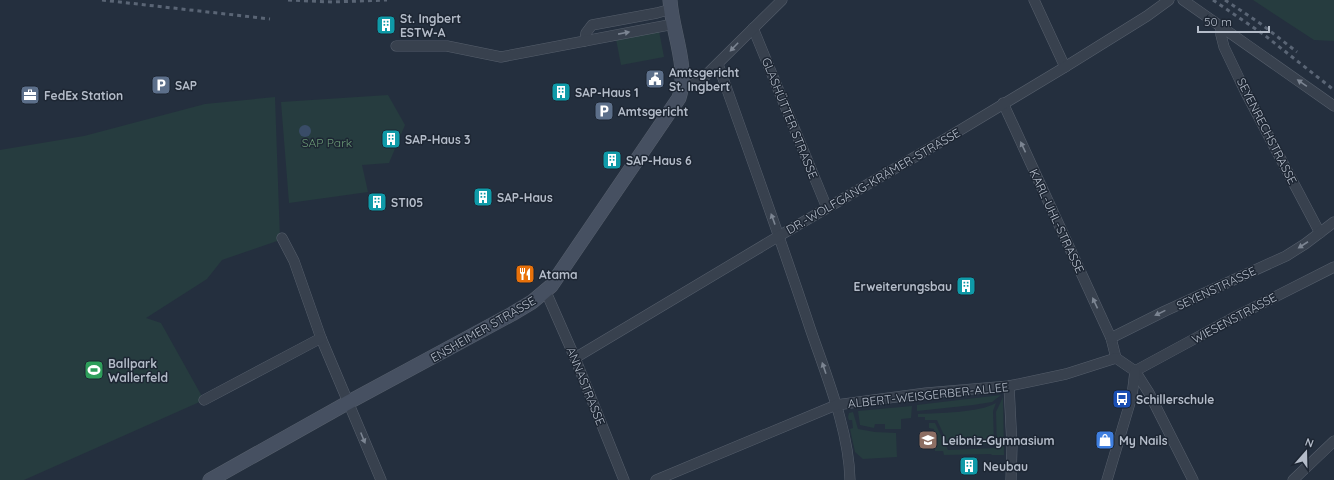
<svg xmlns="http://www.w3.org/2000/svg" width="1334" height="480" viewBox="0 0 1334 480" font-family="Quicksand,sans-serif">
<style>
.green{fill:#263c3f}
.water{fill:#394c67}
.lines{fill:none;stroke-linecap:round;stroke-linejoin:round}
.minor-casing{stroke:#565f6c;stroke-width:11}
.secondary-casing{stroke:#565f6c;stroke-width:15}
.minor{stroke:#38414e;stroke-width:10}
.secondary{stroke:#465061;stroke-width:14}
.rail{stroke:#5a6575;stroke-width:3;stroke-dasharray:4 4;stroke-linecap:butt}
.oneway{fill:#7c8592}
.labels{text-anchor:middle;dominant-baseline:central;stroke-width:3;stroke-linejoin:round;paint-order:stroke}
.poi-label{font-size:12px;font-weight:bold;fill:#b4bcc9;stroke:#1d2633;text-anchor:start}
.street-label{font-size:12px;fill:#b4bcc9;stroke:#1d2633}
.park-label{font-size:12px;fill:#6b9a76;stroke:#1d2633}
</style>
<rect width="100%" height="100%" fill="#242f3e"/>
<g class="green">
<path d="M 1253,0 L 1334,0 L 1334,41 L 1314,40 Z"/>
<path d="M 659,31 L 664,57 L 621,65 L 616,39 Z"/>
<path d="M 388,95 L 405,125 L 389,163 L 362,165 L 368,192 L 289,203 L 281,102 Z"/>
<path d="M 275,97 L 280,240 L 222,260 L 207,279 L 146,318 L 161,323 L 204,400 L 24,480 L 0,480 L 0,150 L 84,136 L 205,104 Z"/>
<path d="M 1001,395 L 992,402 L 973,405 L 917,411 L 917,405 Z"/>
<path d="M 1003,397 L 1004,455 L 992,455 L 991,454 L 944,455 L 943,451 L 935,451 L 934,429 L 929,428 L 929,423 L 935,423 L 948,450 L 997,448 L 996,412 Z"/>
<path d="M 996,403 L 993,411 L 994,444 L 949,446 L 937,420 L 925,420 L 925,417 L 918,417 L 918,414 C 938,413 979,413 996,403 Z"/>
<path d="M 912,406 L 911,418 L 901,419 L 901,429 L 885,429 L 885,424 L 875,424 L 874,428 L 860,425 L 858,411 Z"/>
<path d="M 853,412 L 858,429 L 875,432 L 896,433 L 897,457 L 863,459 L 855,452 L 850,429 L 853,428 L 852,420 L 849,420 L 848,417 L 849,413 Z"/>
</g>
<circle class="water" cx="305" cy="131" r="6"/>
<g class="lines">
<defs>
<g id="minor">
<path d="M 1034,0 L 1065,67"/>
<path d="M 1183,0 L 1334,106"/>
<path d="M 1221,27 L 1221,35 L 1224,47 L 1246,93 L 1320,233"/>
<path d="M 753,28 L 827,208"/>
<path d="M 585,41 L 586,33 L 592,25 L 657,13 L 671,9"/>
<path d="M 396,46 L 447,46 L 501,57 L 674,24"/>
<path d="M 718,64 C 749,152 781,240 810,328 C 826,375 849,430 850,480"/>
<path d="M 682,87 L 693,84 L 702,79 L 782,0"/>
<path d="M 1003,103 L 1111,338 L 1116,358"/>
<path d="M 282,238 L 294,261 L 321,338 L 381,480"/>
<path d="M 546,292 L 575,358 L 624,480"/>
<path d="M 1111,338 L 1165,311 L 1286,256 L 1305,244 L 1334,222"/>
<path d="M 575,358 L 779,236 L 937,144 L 1065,67 L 1147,16 L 1169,0"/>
<path d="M 1116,358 L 1135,371 L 1149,393 L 1193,480"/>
<path d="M 1135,371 L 1231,319 L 1334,267"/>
<path d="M 1009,386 L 1012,446 L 1011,480"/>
<path d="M 204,400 L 321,338"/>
<path d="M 656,480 L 836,405 L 926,393 L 1009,386 L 1066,374 L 1116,358"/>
<path d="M 1107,480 L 1132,396 L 1135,371"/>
<path d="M 1293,480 L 1334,441"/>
</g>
<path id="secondary" d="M 210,480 L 349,402 L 512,314 L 532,302 L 551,286 L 679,98 C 689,66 672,32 670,0"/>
</defs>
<use href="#minor" class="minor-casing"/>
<use href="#secondary" class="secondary-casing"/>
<use href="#minor" class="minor"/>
<use href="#secondary" class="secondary"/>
<g class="rail">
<path d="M 102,0 L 270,19"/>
<path d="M 288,0 L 332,2 L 387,0"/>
<path d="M 1213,0 L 1263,34 L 1334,90"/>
<path d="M 1225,0 L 1261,24 L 1297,52"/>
</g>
</g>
<defs><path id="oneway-solid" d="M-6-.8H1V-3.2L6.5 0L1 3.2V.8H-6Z"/></defs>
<g class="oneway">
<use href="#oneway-solid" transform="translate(624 33) rotate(-11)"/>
<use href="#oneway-solid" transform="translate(734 47) rotate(134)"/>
<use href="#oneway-solid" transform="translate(1302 83) rotate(-145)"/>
<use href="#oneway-solid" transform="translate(1023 147) rotate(-115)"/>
<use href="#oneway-solid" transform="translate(773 219) rotate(-110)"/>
<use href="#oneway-solid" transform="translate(1303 245) rotate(147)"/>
<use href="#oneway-solid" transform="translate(1095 303) rotate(-115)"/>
<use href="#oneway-solid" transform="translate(1160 313) rotate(154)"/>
<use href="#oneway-solid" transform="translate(824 368) rotate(-109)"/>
<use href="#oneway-solid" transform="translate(363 438) rotate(68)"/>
</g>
<defs>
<symbol id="building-square" viewBox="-11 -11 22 22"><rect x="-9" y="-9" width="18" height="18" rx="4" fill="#0f9aa8" stroke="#1d2633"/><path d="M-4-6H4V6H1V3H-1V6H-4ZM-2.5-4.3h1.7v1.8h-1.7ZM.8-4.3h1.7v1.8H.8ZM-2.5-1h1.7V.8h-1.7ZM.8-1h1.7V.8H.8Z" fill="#fff"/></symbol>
<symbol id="civic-square" viewBox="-11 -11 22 22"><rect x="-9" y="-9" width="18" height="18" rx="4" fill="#5c6f8a" stroke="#1d2633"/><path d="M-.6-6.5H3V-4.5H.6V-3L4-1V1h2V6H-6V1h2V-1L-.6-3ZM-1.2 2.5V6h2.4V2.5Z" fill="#fff"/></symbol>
<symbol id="parking-square" viewBox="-11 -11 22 22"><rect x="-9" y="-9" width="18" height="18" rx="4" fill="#5c6f8a" stroke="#1d2633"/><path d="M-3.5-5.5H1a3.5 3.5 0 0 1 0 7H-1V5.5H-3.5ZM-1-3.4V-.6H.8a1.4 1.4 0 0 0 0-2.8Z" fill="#fff"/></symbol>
<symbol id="office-square" viewBox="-11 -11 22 22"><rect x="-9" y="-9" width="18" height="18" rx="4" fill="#5c6f8a" stroke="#1d2633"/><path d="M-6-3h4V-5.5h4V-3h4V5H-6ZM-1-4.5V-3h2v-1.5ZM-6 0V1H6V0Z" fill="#fff"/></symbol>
<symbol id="restaurant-square" viewBox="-11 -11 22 22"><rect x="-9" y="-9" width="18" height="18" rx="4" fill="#e8710a" stroke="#1d2633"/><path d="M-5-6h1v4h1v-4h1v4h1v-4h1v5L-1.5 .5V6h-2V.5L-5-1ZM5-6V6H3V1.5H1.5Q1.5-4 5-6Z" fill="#fff"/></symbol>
<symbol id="stadium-square" viewBox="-11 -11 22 22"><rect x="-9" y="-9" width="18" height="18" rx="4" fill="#2e9e5b" stroke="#1d2633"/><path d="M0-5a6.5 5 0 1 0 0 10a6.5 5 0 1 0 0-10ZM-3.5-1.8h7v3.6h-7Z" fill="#fff"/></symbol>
<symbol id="bus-square" viewBox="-11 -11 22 22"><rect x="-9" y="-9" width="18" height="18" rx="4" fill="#1a4fb4" stroke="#1d2633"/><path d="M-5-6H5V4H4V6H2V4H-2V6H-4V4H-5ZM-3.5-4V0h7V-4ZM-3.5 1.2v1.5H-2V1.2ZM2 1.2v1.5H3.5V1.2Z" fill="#fff"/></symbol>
<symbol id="school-square" viewBox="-11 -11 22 22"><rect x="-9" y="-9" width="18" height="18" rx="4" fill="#8d6e63" stroke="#1d2633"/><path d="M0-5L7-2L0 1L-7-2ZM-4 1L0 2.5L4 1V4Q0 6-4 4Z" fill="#fff"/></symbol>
<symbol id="shop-square" viewBox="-11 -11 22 22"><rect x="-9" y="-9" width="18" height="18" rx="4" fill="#3f7fe0" stroke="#1d2633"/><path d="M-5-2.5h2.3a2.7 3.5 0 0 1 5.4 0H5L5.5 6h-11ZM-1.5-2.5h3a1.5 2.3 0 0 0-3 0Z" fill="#fff"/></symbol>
</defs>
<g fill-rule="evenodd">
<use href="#building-square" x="375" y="14" width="22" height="22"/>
<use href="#civic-square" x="644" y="68" width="22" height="22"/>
<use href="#parking-square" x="150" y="74" width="22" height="22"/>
<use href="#building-square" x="550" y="81" width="22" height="22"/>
<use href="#office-square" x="19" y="84" width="22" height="22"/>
<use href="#parking-square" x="593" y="100" width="22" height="22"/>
<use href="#building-square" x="380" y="128" width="22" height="22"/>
<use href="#building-square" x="601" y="149" width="22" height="22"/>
<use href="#building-square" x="472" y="186" width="22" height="22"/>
<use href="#building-square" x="366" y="191" width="22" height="22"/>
<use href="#restaurant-square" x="514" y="263" width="22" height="22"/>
<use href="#building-square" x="955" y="275" width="22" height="22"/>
<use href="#stadium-square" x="83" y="359" width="22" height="22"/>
<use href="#bus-square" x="1111" y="388" width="22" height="22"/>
<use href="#school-square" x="917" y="429" width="22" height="22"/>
<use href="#shop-square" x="1094" y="429" width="22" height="22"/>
<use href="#building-square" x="958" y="455" width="22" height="22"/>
</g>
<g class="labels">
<g class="poi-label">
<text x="400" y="18">St. Ingbert<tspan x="400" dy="14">ESTW-A</tspan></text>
<text x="669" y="72">Amtsgericht<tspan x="669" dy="14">St. Ingbert</tspan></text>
<text x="175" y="85">SAP</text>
<text x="575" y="92">SAP-Haus 1</text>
<text x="44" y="95">FedEx Station</text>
<text x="618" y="111">Amtsgericht</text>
<text x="405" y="139">SAP-Haus 3</text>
<text x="626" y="160">SAP-Haus 6</text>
<text x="497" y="197">SAP-Haus</text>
<text x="391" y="202">STI05</text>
<text x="539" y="274">Atama</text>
<text x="952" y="286" text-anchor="end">Erweiterungsbau</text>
<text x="108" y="363">Ballpark<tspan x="108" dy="14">Wallerfeld</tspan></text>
<text x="1136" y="399">Schillerschule</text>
<text x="942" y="440">Leibniz-Gymnasium</text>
<text x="1119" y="440">My Nails</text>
<text x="983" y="466">Neubau</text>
</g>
<g class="street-label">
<text transform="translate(790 118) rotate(68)">GLASHÜTTER STRASSE</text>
<text transform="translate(1267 131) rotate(63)">SEYENRECHSTRASSE</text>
<text transform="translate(873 181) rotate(-30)">DR.-WOLFGANG-KRÄMER-STRASSE</text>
<text transform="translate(1057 221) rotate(65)">KARL-UHL-STRASSE</text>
<text transform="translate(1216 288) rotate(-25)">SEYENSTRASSE</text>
<text transform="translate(1234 318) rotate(-28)">WIESENSTRASSE</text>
<text transform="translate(483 329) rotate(-30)">ENSHEIMER STRASSE</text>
<text transform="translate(586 386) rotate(68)">ANNASTRASSE</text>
<text transform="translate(928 395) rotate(-6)">ALBERT-WEISGERBER-ALLEE</text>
</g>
<g class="park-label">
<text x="327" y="142">SAP Park</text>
</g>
</g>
<g transform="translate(1306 452) rotate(20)" stroke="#1d2633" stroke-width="3" paint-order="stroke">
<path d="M0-3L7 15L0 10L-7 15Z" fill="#b4bcc9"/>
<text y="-6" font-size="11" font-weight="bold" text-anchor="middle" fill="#b4bcc9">N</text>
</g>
<path d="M1198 26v6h71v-6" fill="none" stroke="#b4bcc9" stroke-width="2"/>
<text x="1204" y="26" font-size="12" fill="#b4bcc9" stroke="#1d2633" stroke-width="3" paint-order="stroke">50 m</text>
</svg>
